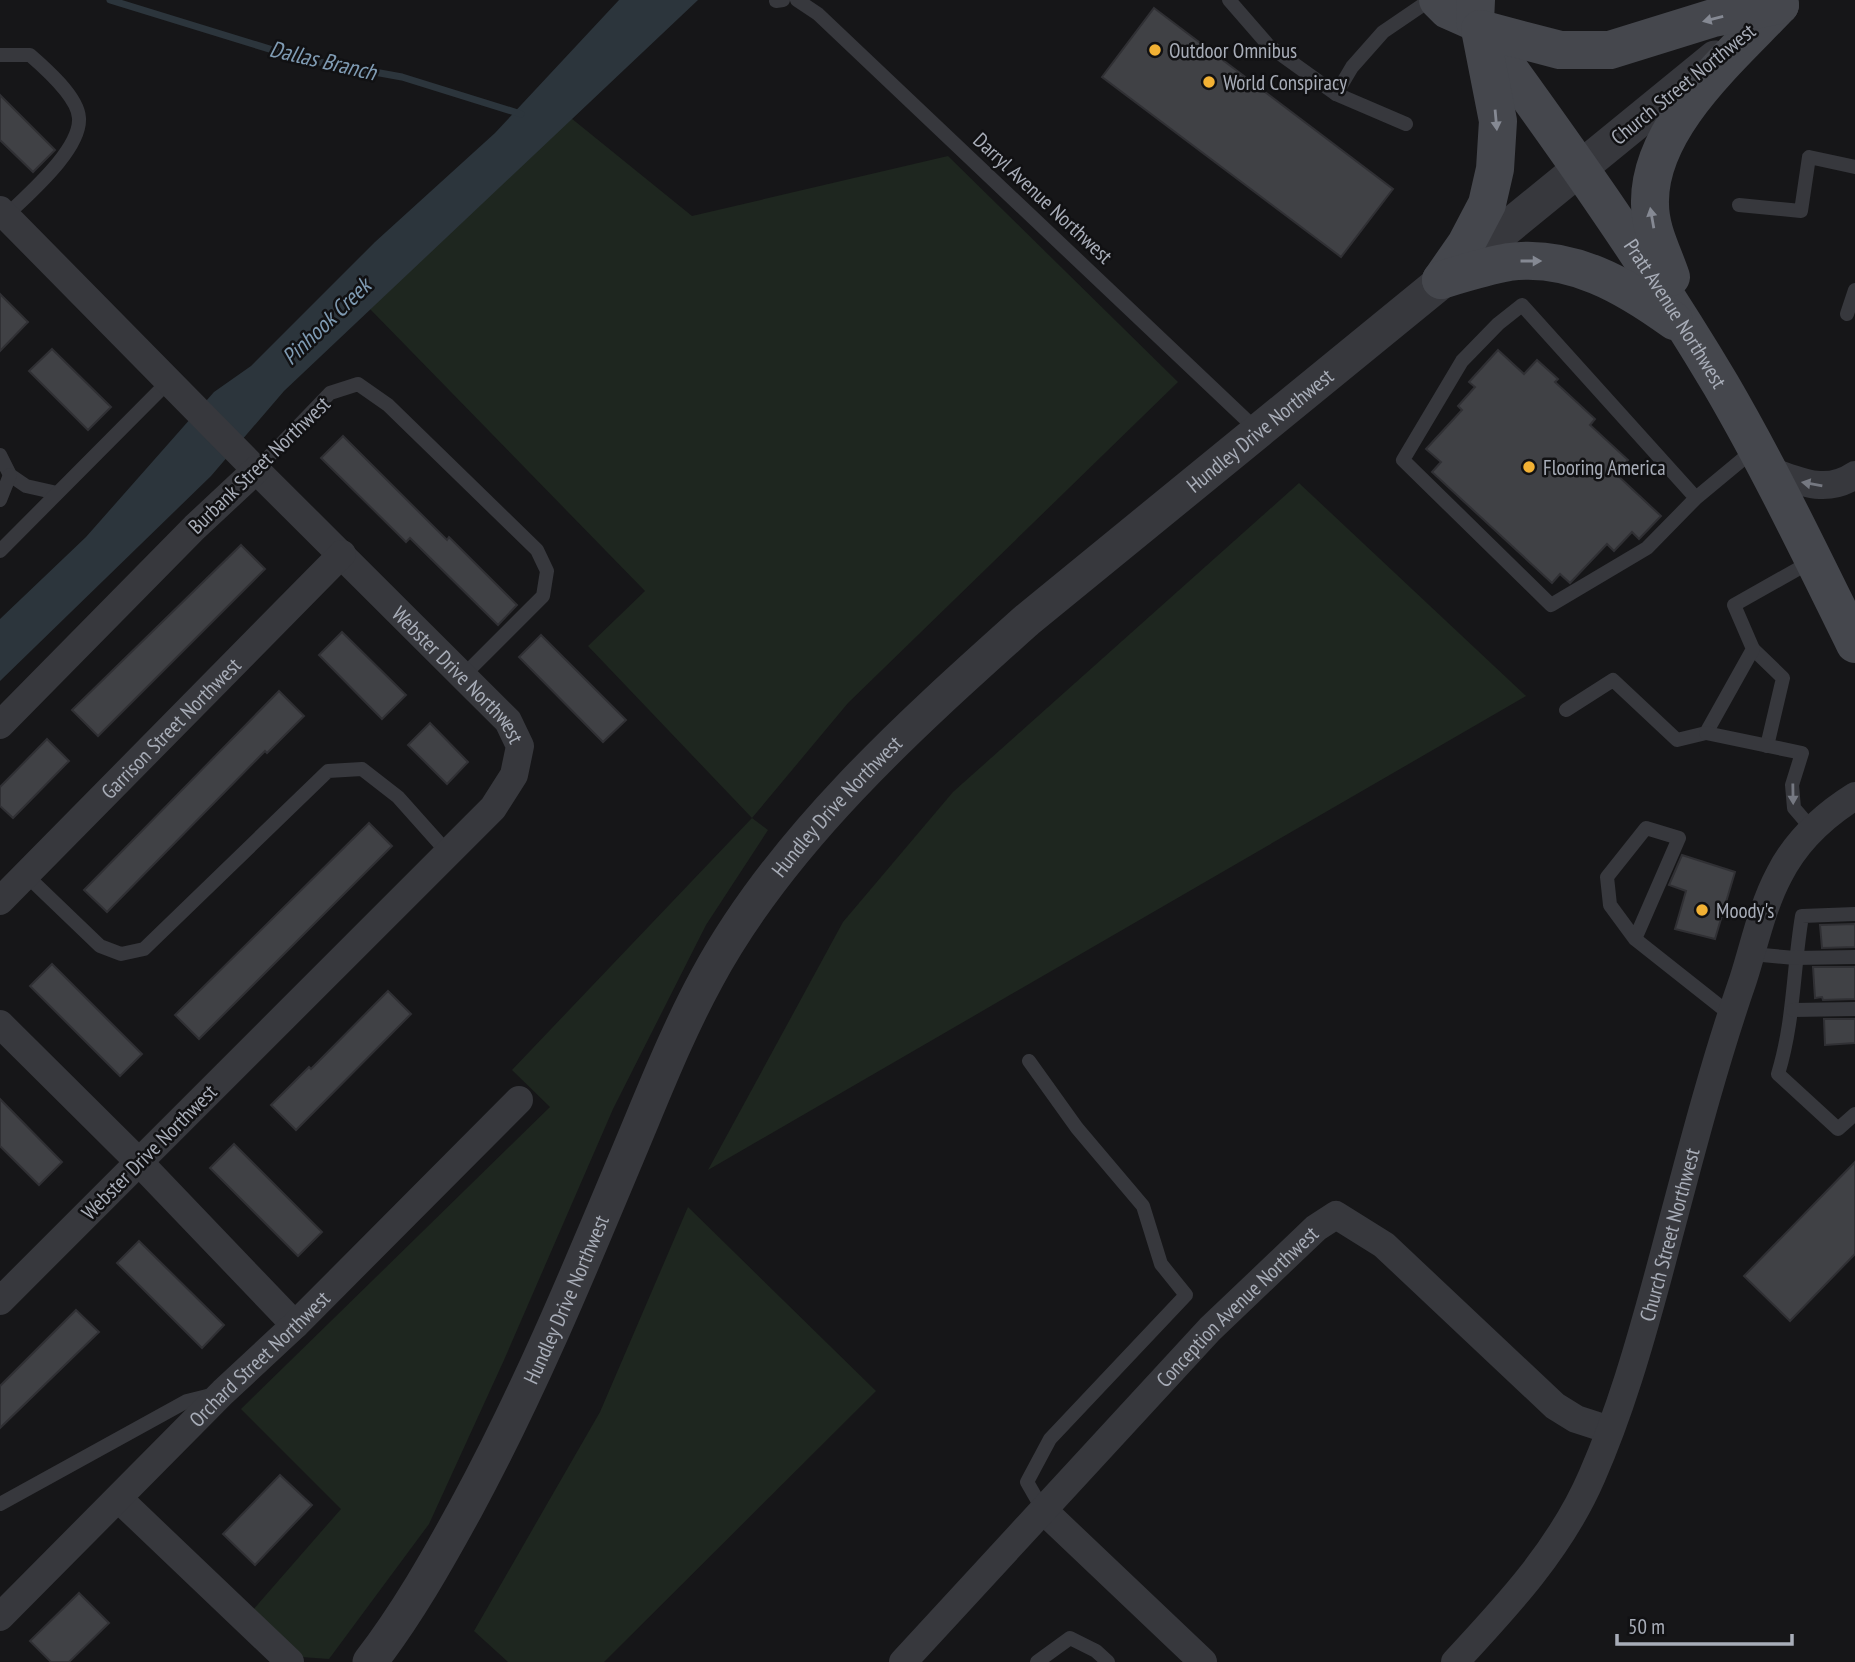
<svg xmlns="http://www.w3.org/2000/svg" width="1855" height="1662" viewBox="0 0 1855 1662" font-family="'PT Sans Narrow',sans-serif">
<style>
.green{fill:#1e261f}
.water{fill:#2c353c}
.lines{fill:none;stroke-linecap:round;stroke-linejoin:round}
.stream{stroke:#2c353c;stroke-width:7}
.building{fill:#404145;stroke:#303034;stroke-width:2}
.service{stroke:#37383d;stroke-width:14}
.minor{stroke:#37383d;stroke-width:28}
.tertiary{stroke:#37383d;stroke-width:35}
.secondary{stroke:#45474d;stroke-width:38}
.oneway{fill:#858993}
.oneway2{fill:#757881}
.poi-dot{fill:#f2b134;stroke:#111113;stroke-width:2.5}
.labels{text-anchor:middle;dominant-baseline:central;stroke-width:5;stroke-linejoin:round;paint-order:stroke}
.poi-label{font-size:21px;fill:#a8adb8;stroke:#111113;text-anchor:start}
.street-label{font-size:21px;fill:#a8adb8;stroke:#111113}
.water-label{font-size:23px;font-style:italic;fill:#7f9bb3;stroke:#111113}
</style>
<rect width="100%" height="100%" fill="#161618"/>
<g class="green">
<path d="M 571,118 L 692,216 L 948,156 L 1178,382 L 848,703 L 752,818 L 768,830 L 706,925 L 613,1109 L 504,1360 L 429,1524 L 329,1659 L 301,1657 L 252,1611 L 341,1509 L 241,1409 L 550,1107 L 512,1070 L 752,818 L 588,646 L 645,591 L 370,309 Z"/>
<path d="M 1299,483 L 1526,696 L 708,1170 L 843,922 L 953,792 Z"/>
<path d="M 688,1207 L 876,1391 L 604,1662 L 508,1662 L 474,1631 L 600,1412 Z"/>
</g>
<path class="water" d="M 619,0 L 698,0 L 284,391 L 211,476 L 0,681 L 0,619 L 86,537 L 214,392 L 251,366 L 375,242 L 495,133 Z"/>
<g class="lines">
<path class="stream" d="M 110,0 L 302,59 L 402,77 L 521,114"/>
</g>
<g class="building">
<path d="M 1154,8 L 1393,189 L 1341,257 L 1102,77 Z"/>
<path d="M 0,95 L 55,150 L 33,172 L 0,140 Z"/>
<path d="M 0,294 L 28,322 L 0,351 Z"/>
<path d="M 52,349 L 111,407 L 88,430 L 29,371 Z"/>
<path d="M 1498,350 L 1524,374 L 1537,360 L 1558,379 L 1555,382 L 1595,419 L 1590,425 L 1628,460 L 1616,474 L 1661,516 L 1639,539 L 1632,532 L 1614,551 L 1607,544 L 1570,583 L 1560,574 L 1552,583 L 1432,472 L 1441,462 L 1426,449 L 1462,410 L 1458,406 L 1475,387 L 1469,382 Z"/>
<path d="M 343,436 L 447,540 L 449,537 L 517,605 L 498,625 L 410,538 L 406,542 L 321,458 Z"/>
<path d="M 241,545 L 265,569 L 98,736 L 72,710 Z"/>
<path d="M 342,632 L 406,695 L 382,719 L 319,655 Z"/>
<path d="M 541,635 L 626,720 L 603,742 L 519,657 Z"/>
<path d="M 279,691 L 304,716 L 267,753 L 265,751 L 107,912 L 84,890 Z"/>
<path d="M 430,723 L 468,762 L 447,784 L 408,745 Z"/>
<path d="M 47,739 L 69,761 L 13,818 L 0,806 L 0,787 Z"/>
<path d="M 369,823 L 392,846 L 199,1039 L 175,1015 Z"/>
<path d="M 1682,855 L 1735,872 L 1715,939 L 1675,929 L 1686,891 L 1669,885 Z"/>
<path d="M 1855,924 L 1855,947 L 1822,948 L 1820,925 Z"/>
<path d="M 52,964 L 142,1054 L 120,1076 L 30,986 Z"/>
<path d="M 1813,967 L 1855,967 L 1855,999 L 1823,1000 L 1822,997 L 1815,998 Z"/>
<path d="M 388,991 L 411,1014 L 296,1130 L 271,1105 L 309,1067 L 311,1069 Z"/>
<path d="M 1824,1019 L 1855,1019 L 1855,1043 L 1825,1045 Z"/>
<path d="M 0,1099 L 62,1162 L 39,1185 L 0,1146 Z"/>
<path d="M 234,1144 L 322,1232 L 298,1256 L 210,1168 Z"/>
<path d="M 1855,1162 L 1855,1254 L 1790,1321 L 1744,1276 Z"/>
<path d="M 139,1241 L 224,1325 L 202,1348 L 117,1263 Z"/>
<path d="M 76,1310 L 99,1332 L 0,1428 L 0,1386 Z"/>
<path d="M 280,1475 L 312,1505 L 255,1565 L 223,1534 Z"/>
<path d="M 79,1593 L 109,1623 L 69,1662 L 51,1662 L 30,1641 Z"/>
</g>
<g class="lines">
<g class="service">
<path d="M 797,0 L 818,14 L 1257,430"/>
<path d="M 1229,0 L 1269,46 L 1336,94 L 1406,124"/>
<path d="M 776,1 L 783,0"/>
<path d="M 0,55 L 30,55 C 45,68 78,97 79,118 C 81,150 27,195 6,216"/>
<path d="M 1336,94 L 1352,67 L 1383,32 L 1430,0"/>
<path d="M 1739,205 L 1801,211 L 1809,157 L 1855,167"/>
<path d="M 1847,314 L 1855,290"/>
<path d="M 0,455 L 10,475 L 26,486 L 57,493"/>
<path d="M 256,470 L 330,393 L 358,384 L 388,405 L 537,550 L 547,571 L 543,596 L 464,675"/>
<path d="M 1696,498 L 1522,305 L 1498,324 L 1462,361 L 1403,460 L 1551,605 L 1647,548 L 1696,498 L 1755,449"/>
<path d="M 0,500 L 10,475"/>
<path d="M 0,551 L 169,381"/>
<path d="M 1753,649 L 1783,678 L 1767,746"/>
<path d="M 1566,710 L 1613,680 L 1677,740 L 1706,733 L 1753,649 L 1734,605 L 1812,561"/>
<path d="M 1706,733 L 1802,753 L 1792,785 L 1794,808 L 1812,829"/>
<path d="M 26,875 L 100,946 L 121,954 L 144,949 L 328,771 L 362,769 L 398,797 L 448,853"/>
<path d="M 1855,914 L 1802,916 C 1793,970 1794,1022 1778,1074 L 1838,1129 L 1855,1114"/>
<path d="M 1635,939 L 1679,838 L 1646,828 L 1607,877 L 1610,905 L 1635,939 L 1731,1015"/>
<path d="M 1752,954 L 1795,958 L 1855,957"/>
<path d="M 1793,1010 L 1855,1009"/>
<path d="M 1029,1061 L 1077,1128 L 1143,1206 L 1161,1264 L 1186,1295 L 1050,1439 L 1027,1482 L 1043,1510"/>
<path d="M 0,1504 L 187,1401 L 215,1394"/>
<path d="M 1037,1662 L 1070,1638 L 1096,1651 L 1108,1662"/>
</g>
<g class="minor">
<path id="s1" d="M 0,210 L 256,470 L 508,721 L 520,746 L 514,775 L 493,808 L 0,1301"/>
<path d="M 1768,470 C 1798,481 1826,495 1855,475"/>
<path d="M 0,725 L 195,527 L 256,470"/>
<path id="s2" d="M 0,901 L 342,554"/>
<path d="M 0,1024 L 139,1162 L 295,1325"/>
<path d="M 119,1499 L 290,1662"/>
<path d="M 1043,1510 L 1203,1662"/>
<path id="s3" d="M 0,1617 L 223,1392 L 295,1325 L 519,1100"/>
<path id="s4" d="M 903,1662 L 1210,1329 L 1316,1228 L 1336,1215 L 1384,1245 L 1555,1406 L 1576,1419 L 1610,1430"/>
<path id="s5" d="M 1455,1662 C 1508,1605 1561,1548 1592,1476 C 1620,1412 1639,1346 1657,1280 C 1684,1180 1709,1078 1743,980 C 1754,946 1762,907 1779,875 C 1796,841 1823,816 1855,796"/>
</g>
<path class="tertiary" id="s6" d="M 370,1662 C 407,1614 437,1561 466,1508 C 529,1392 579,1271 630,1149 C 654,1092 677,1033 707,978 C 782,839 911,724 1027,620 L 1715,58"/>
<g class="secondary">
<path d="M 1438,0 L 1448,10 L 1475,22"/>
<path id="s7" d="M 1476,0 L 1475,22 C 1561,140 1646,259 1721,385 C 1770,469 1812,557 1855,644"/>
<path d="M 1671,277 C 1663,253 1650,230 1650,204 C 1648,127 1731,57 1780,5"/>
<path d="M 1441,280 L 1466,244 L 1487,204 L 1495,169 L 1498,121 L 1480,29 L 1560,50 L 1610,50 L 1713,18 L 1780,5"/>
<path d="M 1441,280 C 1464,273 1486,266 1509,262 C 1571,254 1626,286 1674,321"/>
</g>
</g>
<defs><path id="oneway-solid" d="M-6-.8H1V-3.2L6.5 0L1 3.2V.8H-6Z" transform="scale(1.75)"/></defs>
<g class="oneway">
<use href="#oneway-solid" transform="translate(1713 19) rotate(166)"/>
<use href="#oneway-solid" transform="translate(1496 120) rotate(85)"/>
<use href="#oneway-solid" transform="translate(1652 218) rotate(-100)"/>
<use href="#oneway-solid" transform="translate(1531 261)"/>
</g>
<g class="oneway2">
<use href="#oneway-solid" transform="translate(1812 484) rotate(-170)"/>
<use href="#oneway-solid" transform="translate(1793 794) rotate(89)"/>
</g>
<g class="poi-dot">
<circle cx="1155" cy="50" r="7"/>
<circle cx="1209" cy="82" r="7"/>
<circle cx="1529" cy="467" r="7"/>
<circle cx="1702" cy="910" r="7"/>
</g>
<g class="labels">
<g class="poi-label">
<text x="1169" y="50">Outdoor Omnibus</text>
<text x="1223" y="82">World Conspiracy</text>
<text x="1543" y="467">Flooring America</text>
<text x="1716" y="910">Moody's</text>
</g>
<g class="street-label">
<text transform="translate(1683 84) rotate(-39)">Church Street Northwest</text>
<text transform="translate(1043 198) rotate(43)">Darryl Avenue Northwest</text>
<text stroke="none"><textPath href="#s7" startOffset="376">Pratt Avenue Northwest</textPath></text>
<text stroke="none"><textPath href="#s6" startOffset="1547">Hundley Drive Northwest</textPath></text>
<text transform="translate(259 465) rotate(-44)">Burbank Street Northwest</text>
<text stroke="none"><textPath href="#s1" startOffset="653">Webster Drive Northwest</textPath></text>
<text stroke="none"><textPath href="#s2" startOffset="243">Garrison Street Northwest</textPath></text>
<text stroke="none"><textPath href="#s6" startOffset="980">Hundley Drive Northwest</textPath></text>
<text transform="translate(149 1152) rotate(-45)">Webster Drive Northwest</text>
<text stroke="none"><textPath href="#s5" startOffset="486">Church Street Northwest</textPath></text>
<text stroke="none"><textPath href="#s6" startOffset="413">Hundley Drive Northwest</textPath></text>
<text stroke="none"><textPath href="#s4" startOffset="488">Conception Avenue Northwest</textPath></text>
<text stroke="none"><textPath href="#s3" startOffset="366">Orchard Street Northwest</textPath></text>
</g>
<g class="water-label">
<text transform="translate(323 60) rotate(13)">Dallas Branch</text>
<text transform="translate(326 321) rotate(-44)">Pinhook Creek</text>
</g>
</g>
<path d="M1617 1634v10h175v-10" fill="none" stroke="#a8adb8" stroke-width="3.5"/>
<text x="1628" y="1634" font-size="21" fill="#a8adb8" stroke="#111113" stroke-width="5" paint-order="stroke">50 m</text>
</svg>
